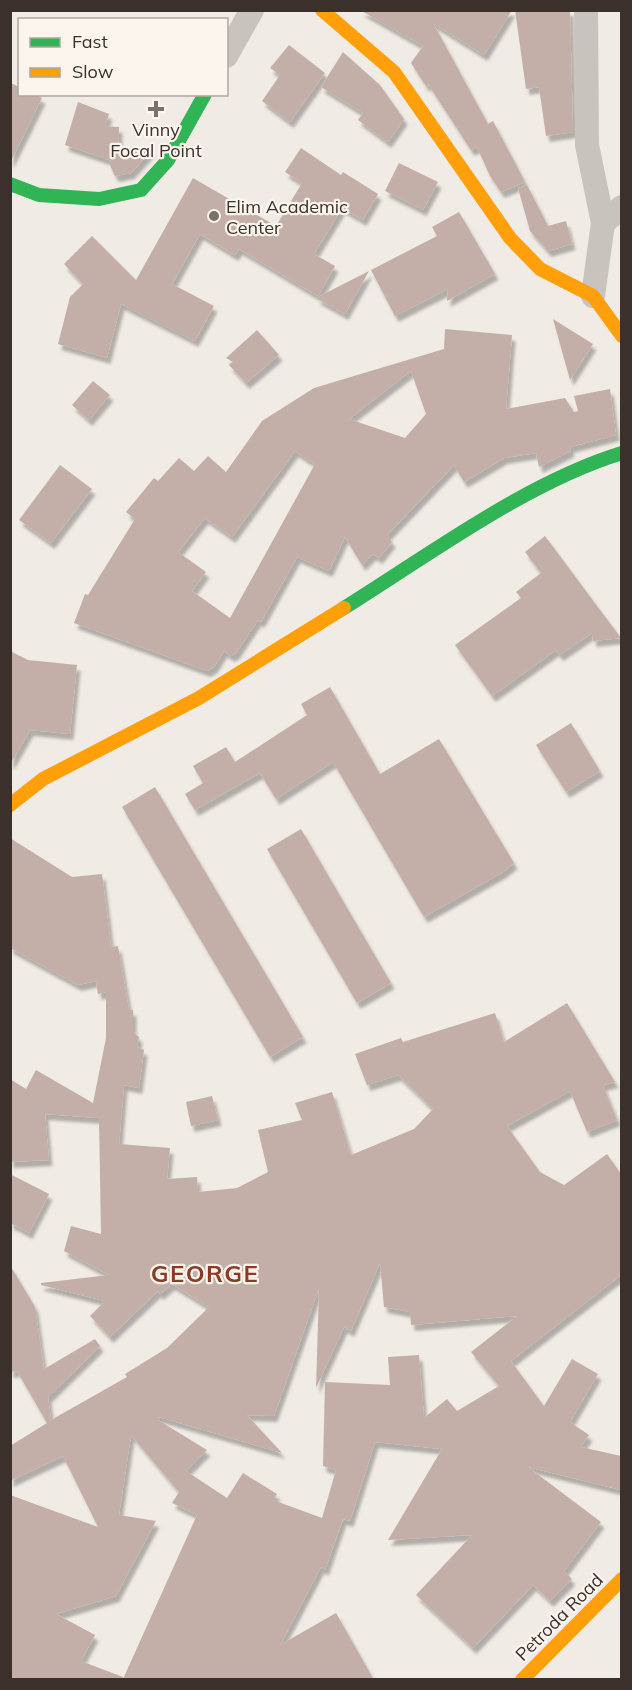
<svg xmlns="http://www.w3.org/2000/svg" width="632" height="1690" viewBox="0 0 632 1690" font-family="Mulish,sans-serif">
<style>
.building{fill:#c3afa7;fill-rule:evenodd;filter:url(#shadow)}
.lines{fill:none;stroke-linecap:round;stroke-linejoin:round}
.street{stroke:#c9c3be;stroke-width:24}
.fast{stroke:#30b455;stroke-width:14}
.slow{stroke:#ff9f0a;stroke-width:14}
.poi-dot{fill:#7a716c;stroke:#fbf5ee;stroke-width:2}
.labels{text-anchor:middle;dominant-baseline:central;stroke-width:4.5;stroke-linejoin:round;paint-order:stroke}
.poi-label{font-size:18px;fill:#3b302b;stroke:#fbf5ee}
.street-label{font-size:18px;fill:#3b302b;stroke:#fbf5ee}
.district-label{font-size:24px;font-weight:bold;letter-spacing:1.5px;fill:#8c3b22;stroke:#fbf5ee}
</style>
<defs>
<filter id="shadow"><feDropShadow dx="3.5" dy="6" stdDeviation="1.5" flood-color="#0004"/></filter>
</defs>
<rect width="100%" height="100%" fill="#f0ebe5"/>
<g class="building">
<path d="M 360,10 L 512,10 L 484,55 L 433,23 L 488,124 L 493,121 L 525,182 L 501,192 L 490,176 L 477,147 L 471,150 L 428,84 L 426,86 L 411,63 L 423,46 Z"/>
<path d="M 515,10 L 570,10 L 573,132 L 546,136 L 539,87 L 526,89 Z"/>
<path d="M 289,45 L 325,73 L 290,122 L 262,101 L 280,75 L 270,68 Z"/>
<path d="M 343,52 L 380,85 L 404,119 L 388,142 L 358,120 L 363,113 L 321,87 Z"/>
<path d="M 10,83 L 20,87 L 20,94 L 34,94 L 42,98 L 10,163 Z"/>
<path d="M 78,102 L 109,114 L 105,126 L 119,127 L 118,159 L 148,146 L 151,151 L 131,173 L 115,176 L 109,163 L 112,161 L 65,145 Z"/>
<path d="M 301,148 L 341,175 L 343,172 L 378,194 L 363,220 L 342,208 L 314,254 L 335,266 L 318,296 L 239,249 L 235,255 L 200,234 L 172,284 L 214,306 L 195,341 L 121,304 L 107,358 L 58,344 L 70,297 L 83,284 L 64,264 L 92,236 L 136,280 L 193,178 L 276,226 L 302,183 L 285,172 Z"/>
<path d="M 399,163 L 438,182 L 423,210 L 385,191 Z"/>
<path d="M 527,185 L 548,226 L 566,221 L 572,244 L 548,251 L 530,231 L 518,188 Z"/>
<path d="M 459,212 L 495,274 L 447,301 L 448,289 L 395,316 L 371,270 L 437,236 L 432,227 Z"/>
<path d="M 369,271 L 345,314 L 316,298 Z"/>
<path d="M 553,319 L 593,344 L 570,380 Z"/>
<path d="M 445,329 L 512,335 L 506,409 L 565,398 L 574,412 L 578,411 L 574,396 L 610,389 L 616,435 L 570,447 L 571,451 L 539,467 L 536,453 L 504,458 L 464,482 L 454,465 L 387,535 L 392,542 L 379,558 L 373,554 L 362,565 L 345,537 L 329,571 L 297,557 L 261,622 L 258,620 L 236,653 L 231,656 L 224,651 L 214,667 L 207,671 L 74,623 L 85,594 L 88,595 L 135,519 L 126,512 L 154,478 L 158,481 L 179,458 L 194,471 L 208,456 L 226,472 L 262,421 L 314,388 L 444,349 ZM 411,371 L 426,414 L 405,438 L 349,419 ZM 295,451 L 315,464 L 230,618 L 192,591 L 206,572 L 178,552 L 205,518 L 232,537 Z"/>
<path d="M 257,330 L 279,355 L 246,383 L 229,365 L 233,362 L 226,358 Z"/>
<path d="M 93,381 L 110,395 L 89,420 L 72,405 Z"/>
<path d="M 60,465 L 92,489 L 51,543 L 19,520 Z"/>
<path d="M 545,536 L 621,638 L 593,641 L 592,633 L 560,655 L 556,650 L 492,696 L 455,645 L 521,598 L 516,592 L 541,573 L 525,552 Z"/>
<path d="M 10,651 L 28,660 L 77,665 L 70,734 L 30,730 L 10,765 Z"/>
<path d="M 330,687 L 380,774 L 439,739 L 514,863 L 503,872 L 424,917 L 333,762 L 276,799 L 260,773 L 195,810 L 185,794 L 203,783 L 193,766 L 226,747 L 235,762 L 307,715 L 301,704 Z"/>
<path d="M 571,723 L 600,771 L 566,792 L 536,745 Z"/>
<path d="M 155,787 L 303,1037 L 270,1057 L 122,807 Z"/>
<path d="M 301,829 L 391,983 L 357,1003 L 267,849 Z"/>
<path d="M 10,838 L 72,877 L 102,874 L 111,947 L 118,946 L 129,1010 L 133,1010 L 133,1032 L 139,1037 L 137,1047 L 144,1050 L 139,1088 L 124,1085 L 119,1144 L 170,1148 L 167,1179 L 197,1177 L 198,1192 L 237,1188 L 268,1172 L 258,1130 L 302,1120 L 295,1103 L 332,1092 L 351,1155 L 414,1129 L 433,1109 L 398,1075 L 367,1085 L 355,1054 L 401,1038 L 403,1042 L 495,1013 L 504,1042 L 567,1003 L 615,1082 L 603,1085 L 617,1120 L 587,1132 L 570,1091 L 507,1126 L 540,1172 L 564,1185 L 607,1154 L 621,1174 L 621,1275 L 511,1361 L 544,1406 L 572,1359 L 598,1374 L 570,1422 L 589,1435 L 581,1447 L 621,1456 L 621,1490 L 528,1467 L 601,1522 L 564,1571 L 572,1579 L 550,1601 L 533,1585 L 473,1648 L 416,1595 L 472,1535 L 388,1540 L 442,1449 L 375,1442 L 350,1521 L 343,1519 L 325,1570 L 321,1567 L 280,1645 L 336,1613 L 374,1680 L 10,1680 L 10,1495 L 98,1527 L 63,1456 L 10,1481 L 10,1446 L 47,1423 L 17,1371 L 10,1372 L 10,1265 L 35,1307 L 44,1369 L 95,1339 L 100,1346 L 48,1397 L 51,1420 L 127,1377 L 125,1374 L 167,1348 L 209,1307 L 172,1284 L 160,1294 L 158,1291 L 110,1337 L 90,1316 L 105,1301 L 41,1285 L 41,1283 L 109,1275 L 64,1251 L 71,1226 L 101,1234 L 99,1118 L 45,1114 L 49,1160 L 10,1162 L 10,1079 L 26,1089 L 36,1070 L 93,1103 L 106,1038 L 106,992 L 98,994 L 96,981 L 78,985 L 10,948 ZM 380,1263 L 384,1307 L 410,1312 L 411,1325 L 517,1316 L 471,1352 L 499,1386 L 457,1411 L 447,1399 L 424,1418 L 419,1355 L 388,1357 L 390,1385 L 325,1382 L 323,1466 L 336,1470 L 322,1518 L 273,1500 L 277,1494 L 243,1473 L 227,1498 L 186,1471 L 207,1450 L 158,1420 L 159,1417 L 282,1453 L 247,1415 L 274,1416 L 319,1288 L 316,1388 L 344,1327 L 351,1331 ZM 131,1435 L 179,1492 L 172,1503 L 197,1515 L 123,1679 L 123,1677 L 81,1661 L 95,1635 L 56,1614 L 116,1596 L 156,1521 L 119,1515 Z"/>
<path d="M 212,1096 L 218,1120 L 191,1126 L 186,1102 Z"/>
<path d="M 10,1174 L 49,1194 L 29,1233 L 10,1223 Z"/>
</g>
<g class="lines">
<g class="street">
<path d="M 586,10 L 587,145 L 603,223 L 593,296"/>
<path d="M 226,56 L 252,10"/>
<path d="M 603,223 L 622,207"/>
</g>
<g class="fast">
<path d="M 10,184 L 39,195 L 99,199 L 141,190 L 168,160 L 205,94"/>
<path d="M 344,608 C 429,555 527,482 622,453"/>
</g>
<g class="slow">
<path d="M 322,10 L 394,72 L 510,238 L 540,269 L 593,296 L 622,336"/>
<path d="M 10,805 L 43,779 L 199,698 L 344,608"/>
<path d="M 522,1680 L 622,1579"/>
</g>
</g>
<g class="poi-dot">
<path d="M153 100h6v6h6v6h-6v6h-6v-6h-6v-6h6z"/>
<circle cx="214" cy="216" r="6"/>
</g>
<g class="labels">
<g class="poi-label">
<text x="156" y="129">Vinny<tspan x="156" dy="21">Focal Point</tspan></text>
<text x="226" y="206" text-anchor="start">Elim Academic<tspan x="226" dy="21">Center</tspan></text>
</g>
<g class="street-label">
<text transform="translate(559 1617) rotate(-45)">Petroda Road</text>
</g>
<g class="district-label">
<text x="205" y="1273">GEORGE</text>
</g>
</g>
<rect width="632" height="1690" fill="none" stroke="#3b302b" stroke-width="24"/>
<rect x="18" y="18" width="210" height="78" fill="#fbf5ee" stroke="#aea6a0" stroke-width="1.5"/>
<rect x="30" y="38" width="30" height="9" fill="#30b455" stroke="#aea6a0" stroke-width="1.5"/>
<text x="72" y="48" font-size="18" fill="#3b302b">Fast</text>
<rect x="30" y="68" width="30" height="9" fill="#ff9f0a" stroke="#aea6a0" stroke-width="1.5"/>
<text x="72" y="78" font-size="18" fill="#3b302b">Slow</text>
</svg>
